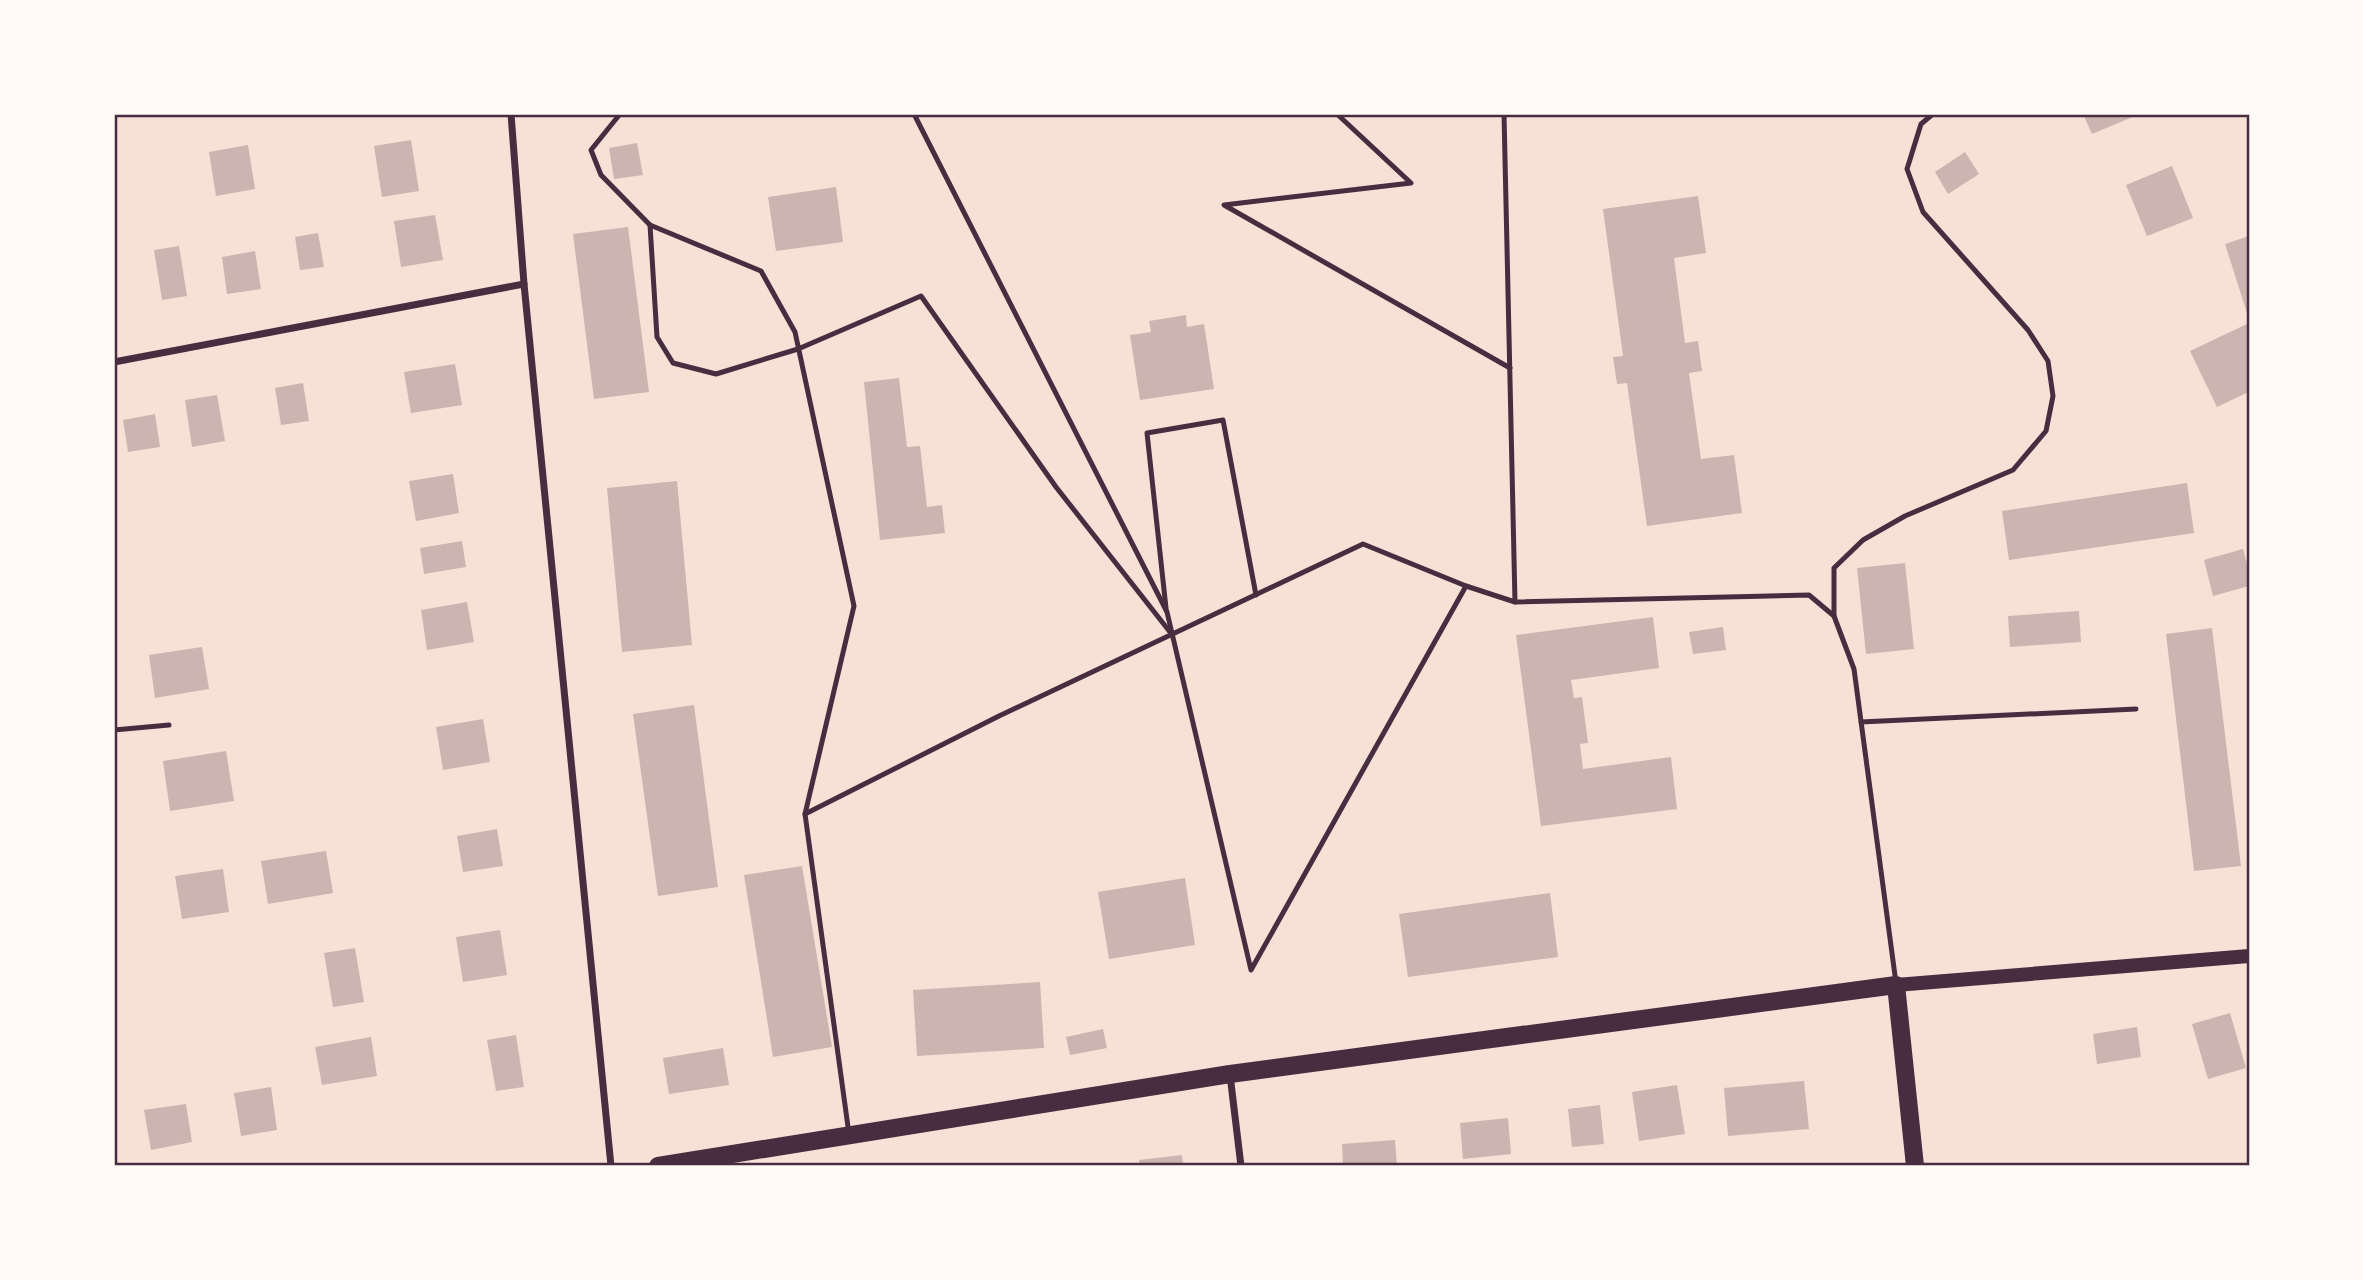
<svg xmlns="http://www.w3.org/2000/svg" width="2363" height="1280" viewBox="0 0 2363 1280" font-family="'Exo 2',sans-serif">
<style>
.building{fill:#ccb4b1}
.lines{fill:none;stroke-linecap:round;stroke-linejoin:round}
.service{stroke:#4a2c40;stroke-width:5}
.minor{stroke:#4a2c40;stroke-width:7}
.secondary{stroke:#4a2c40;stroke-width:14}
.primary{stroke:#4a2c40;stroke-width:18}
.neatline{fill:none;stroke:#4a2c40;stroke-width:2.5}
</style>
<rect width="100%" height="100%" fill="#f7e1d7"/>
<g class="building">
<path d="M 2083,114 L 2134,114 L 2135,116 L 2092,134 Z"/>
<path d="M 411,140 L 419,191 L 382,197 L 374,146 Z"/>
<path d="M 637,143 L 643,175 L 614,179 L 609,148 Z"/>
<path d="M 248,145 L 255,189 L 216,196 L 209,152 Z"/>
<path d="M 1965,152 L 1979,174 L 1948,194 L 1935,172 Z"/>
<path d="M 2172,166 L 2193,218 L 2147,236 L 2126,185 Z"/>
<path d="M 836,187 L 843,242 L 776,251 L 768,197 Z"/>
<path d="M 1698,196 L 1706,253 L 1674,258 L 1685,343 L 1698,341 L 1702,371 L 1689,373 L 1701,459 L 1734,455 L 1742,513 L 1647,526 L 1627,383 L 1617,384 L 1613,357 L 1623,356 L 1603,209 Z"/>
<path d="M 435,215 L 443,260 L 401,267 L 394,221 Z"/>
<path d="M 628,227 L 649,392 L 594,399 L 573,234 Z"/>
<path d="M 318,233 L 324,267 L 300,270 L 295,237 Z"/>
<path d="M 2249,236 L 2249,312 L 2247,313 L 2225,244 Z"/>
<path d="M 179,246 L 187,296 L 162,300 L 154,250 Z"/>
<path d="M 255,251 L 261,289 L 227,294 L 222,257 Z"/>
<path d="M 1186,315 L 1187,327 L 1204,324 L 1214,389 L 1140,400 L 1130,335 L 1151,332 L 1149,321 Z"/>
<path d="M 2249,323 L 2249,392 L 2217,407 L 2190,351 Z"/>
<path d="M 455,364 L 462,405 L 411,413 L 404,372 Z"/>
<path d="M 899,378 L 907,447 L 920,446 L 927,507 L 942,505 L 945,533 L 880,540 L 864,382 Z"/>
<path d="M 303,383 L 309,421 L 281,425 L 275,388 Z"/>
<path d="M 217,395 L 225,441 L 192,447 L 185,400 Z"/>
<path d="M 155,414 L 160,447 L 128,452 L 123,420 Z"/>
<path d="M 453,474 L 459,513 L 416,521 L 409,481 Z"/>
<path d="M 677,481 L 692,645 L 622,652 L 607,488 Z"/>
<path d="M 2187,483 L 2194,533 L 2009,560 L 2002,511 Z"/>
<path d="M 462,541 L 466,567 L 424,574 L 420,548 Z"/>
<path d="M 2243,549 L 2249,572 L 2249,586 L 2213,596 L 2204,560 Z"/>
<path d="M 1905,563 L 1914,649 L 1866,654 L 1857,568 Z"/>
<path d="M 467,602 L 474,642 L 427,650 L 421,610 Z"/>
<path d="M 2079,611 L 2081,642 L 2010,647 L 2008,616 Z"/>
<path d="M 1653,617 L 1659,668 L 1571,680 L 1574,698 L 1582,697 L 1588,743 L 1580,744 L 1583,769 L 1671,757 L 1677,809 L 1541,826 L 1516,635 Z"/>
<path d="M 1723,627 L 1726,650 L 1693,654 L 1689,632 Z"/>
<path d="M 2212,628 L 2241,866 L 2194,871 L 2166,634 Z"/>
<path d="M 202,647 L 209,689 L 155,698 L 149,655 Z"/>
<path d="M 694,705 L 718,887 L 658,896 L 633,714 Z"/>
<path d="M 483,719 L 490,762 L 443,770 L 436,727 Z"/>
<path d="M 226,751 L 234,801 L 170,811 L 163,761 Z"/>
<path d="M 497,829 L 503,866 L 463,872 L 457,836 Z"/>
<path d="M 326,851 L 333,893 L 268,904 L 261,861 Z"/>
<path d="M 802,866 L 832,1047 L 773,1057 L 744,875 Z"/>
<path d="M 223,869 L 229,912 L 182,919 L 175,876 Z"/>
<path d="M 1185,878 L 1195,945 L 1109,959 L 1098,892 Z"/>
<path d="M 1550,893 L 1558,957 L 1408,977 L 1399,914 Z"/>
<path d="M 500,930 L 507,975 L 463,982 L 456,937 Z"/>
<path d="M 355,948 L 364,1002 L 333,1007 L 324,953 Z"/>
<path d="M 1040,982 L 1044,1048 L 917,1056 L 913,990 Z"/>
<path d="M 2230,1013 L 2246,1068 L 2208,1079 L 2192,1024 Z"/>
<path d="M 2137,1027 L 2141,1057 L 2097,1064 L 2093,1034 Z"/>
<path d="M 1103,1029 L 1107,1048 L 1070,1055 L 1066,1037 Z"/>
<path d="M 516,1035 L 524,1087 L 496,1091 L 487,1040 Z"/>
<path d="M 371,1037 L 377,1076 L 322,1085 L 315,1047 Z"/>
<path d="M 723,1048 L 729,1085 L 669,1094 L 663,1058 Z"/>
<path d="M 1804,1081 L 1809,1129 L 1728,1136 L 1724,1088 Z"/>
<path d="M 1677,1085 L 1685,1134 L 1639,1141 L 1632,1092 Z"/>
<path d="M 271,1087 L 277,1130 L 241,1136 L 234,1093 Z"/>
<path d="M 186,1104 L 192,1142 L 151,1150 L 144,1110 Z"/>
<path d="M 1600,1105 L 1604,1144 L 1572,1147 L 1568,1109 Z"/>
<path d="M 1508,1118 L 1511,1154 L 1463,1159 L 1460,1123 Z"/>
<path d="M 1395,1140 L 1397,1166 L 1343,1166 L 1342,1144 Z"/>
<path d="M 1182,1155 L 1183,1166 L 1140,1166 L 1139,1160 Z"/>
</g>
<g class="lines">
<g class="service">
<path d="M 620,114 L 591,150 L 601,175 L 650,225 L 761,271 L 795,332 L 854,606 L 805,814"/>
<path d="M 914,114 L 1167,612 L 1251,970 L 1466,586 L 1515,602 L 1809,595 L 1834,616 L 1854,669 L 1896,983"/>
<path d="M 1337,114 L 1411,183 L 1224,205 L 1510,368"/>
<path d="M 1504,114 L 1515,602"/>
<path d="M 650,225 L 657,337 L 673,363 L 716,374 L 798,349 L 921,296 L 1056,487 L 1170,632"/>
<path d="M 1166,608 L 1147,433 L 1223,420 L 1256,595"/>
<path d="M 1834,616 L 1834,568 L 1863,540 L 1905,516 L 2013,470 L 2046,431 L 2053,396 L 2048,361 L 2028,330 L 1923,212 L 1907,169 L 1921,124 L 1933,114"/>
<path d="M 1861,722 L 2136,709"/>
<path d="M 114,730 L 169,725"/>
<path d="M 849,1134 L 805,814 L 999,716 L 1363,544 L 1466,586"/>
</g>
<g class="minor">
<path d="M 511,114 L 524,284 L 611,1166"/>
<path d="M 114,362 L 524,284"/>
<path d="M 1230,1075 L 1241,1166"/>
</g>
<path class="secondary" d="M 1896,985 L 2249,956"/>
<path class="primary" d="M 658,1166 L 1230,1074 L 1896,985 L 1915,1166"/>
</g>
<rect width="2363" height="1280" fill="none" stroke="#fffaf5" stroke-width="231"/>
<rect x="116" y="116" width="2132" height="1048" class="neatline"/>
</svg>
